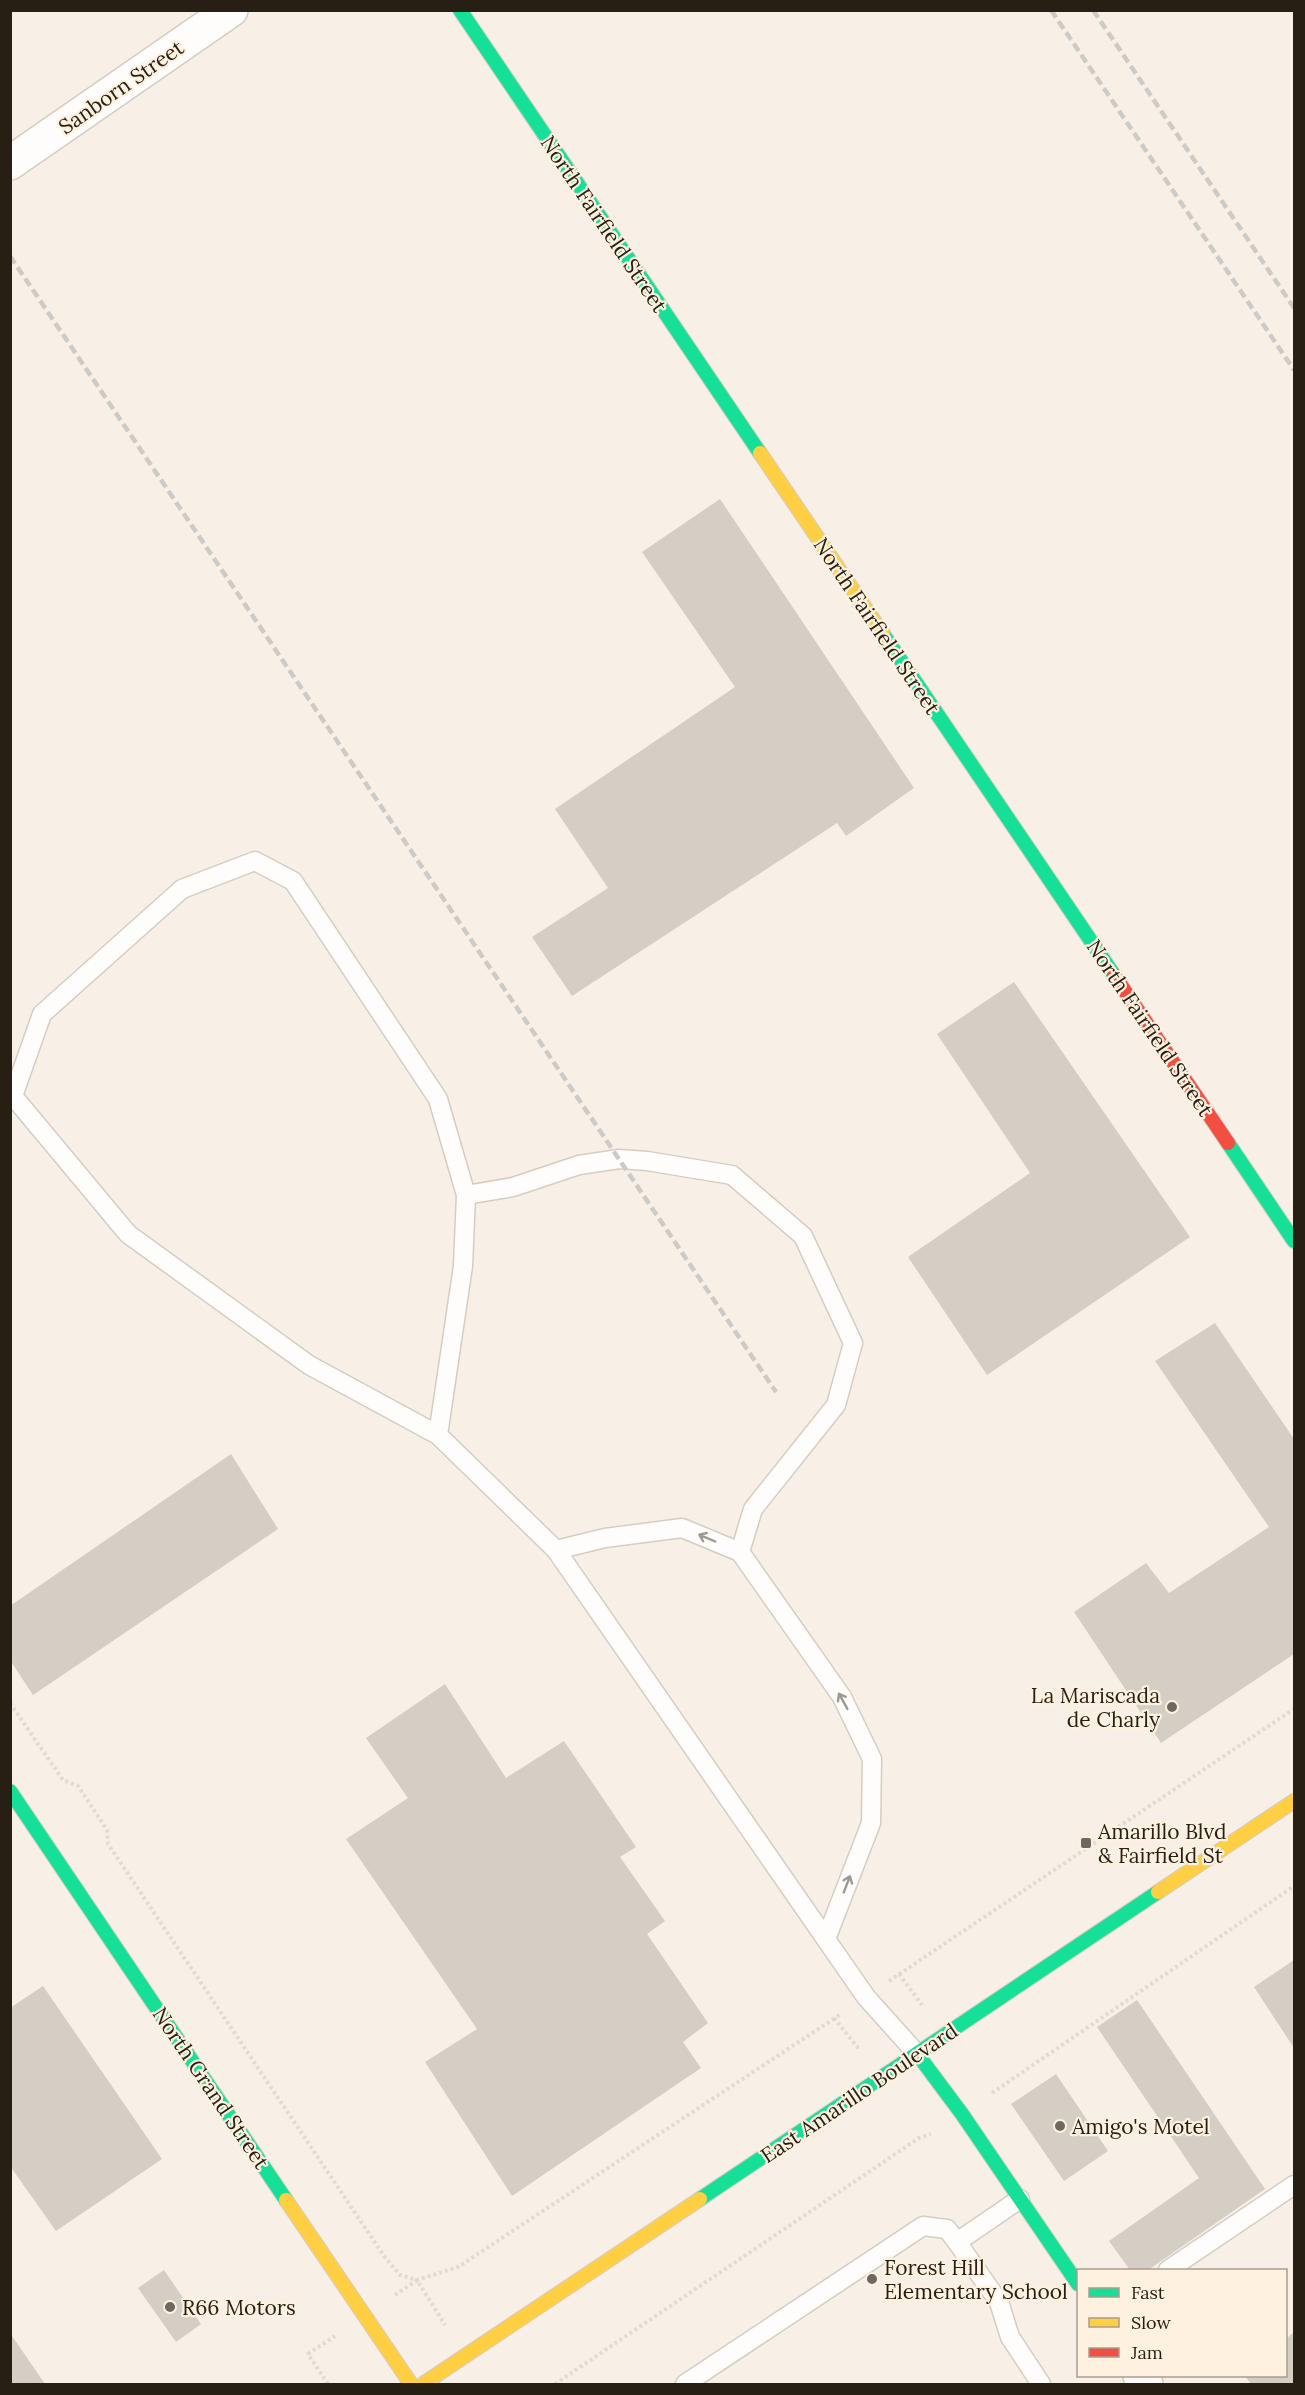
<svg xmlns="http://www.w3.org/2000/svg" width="1305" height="2395" viewBox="0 0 1305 2395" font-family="Lora,serif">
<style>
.building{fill:#d5cec4}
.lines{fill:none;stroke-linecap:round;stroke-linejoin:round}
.lane-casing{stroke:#d5cdc3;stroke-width:21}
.street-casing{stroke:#d5cdc3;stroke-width:36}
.fast-casing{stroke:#d5cdc3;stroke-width:16}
.slow-casing{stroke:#d5cdc3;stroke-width:16}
.jam-casing{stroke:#d5cdc3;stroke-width:16}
.path{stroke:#dedcd8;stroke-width:4;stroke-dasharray:3 3;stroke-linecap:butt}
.lane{stroke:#fefdfb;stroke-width:18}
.street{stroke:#fefdfb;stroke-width:33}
.fast{stroke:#16e098;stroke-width:14}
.slow{stroke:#ffcf43;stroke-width:14}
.jam{stroke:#f24e42;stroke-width:14}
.rail{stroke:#cdcbc7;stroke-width:4.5;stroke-dasharray:9 4.5;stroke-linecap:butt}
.oneway{stroke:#9d9993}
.poi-dot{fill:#70685e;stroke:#fff1df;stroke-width:2}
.labels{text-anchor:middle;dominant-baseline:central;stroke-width:4.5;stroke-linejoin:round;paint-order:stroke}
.street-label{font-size:21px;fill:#271f14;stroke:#fff1df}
.poi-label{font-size:21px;fill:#271f14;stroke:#fff1df;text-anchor:start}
</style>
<rect width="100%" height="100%" fill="#f8f0e6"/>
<g class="building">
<path d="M 720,499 L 914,788 L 846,836 L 837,823 L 572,996 L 532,937 L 608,888 L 555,809 L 735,687 L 642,552 Z"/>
<path d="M 1014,982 L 1190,1237 L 987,1375 L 908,1257 L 1030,1173 L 937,1034 Z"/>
<path d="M 1215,1323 L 1294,1439 L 1294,1654 L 1161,1743 L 1074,1612 L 1146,1563 L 1169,1593 L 1269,1527 L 1155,1361 Z"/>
<path d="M 231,1454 L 278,1529 L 33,1695 L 10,1660 L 10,1606 Z"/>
<path d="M 445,1684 L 506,1778 L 564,1741 L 636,1847 L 620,1857 L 665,1921 L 647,1934 L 708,2023 L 683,2042 L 701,2068 L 512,2196 L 425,2062 L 477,2029 L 346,1839 L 408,1798 L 366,1738 Z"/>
<path d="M 1294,1960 L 1294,2048 L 1254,1987 Z"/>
<path d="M 43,1986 L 162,2159 L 56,2231 L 10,2166 L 10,2008 Z"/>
<path d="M 1137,2000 L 1265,2189 L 1148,2270 L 1130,2270 L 1109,2241 L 1199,2178 L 1097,2027 Z"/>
<path d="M 1056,2074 L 1108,2151 L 1064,2181 L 1011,2104 Z"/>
<path d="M 164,2270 L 201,2324 L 176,2342 L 138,2288 Z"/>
<path d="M 1294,2332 L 1294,2384 L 1251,2384 L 1245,2376 L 1286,2376 L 1286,2339 Z"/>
<path d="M 10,2333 L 45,2384 L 10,2384 Z"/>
</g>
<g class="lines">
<defs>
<g id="lane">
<path d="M 466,1195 L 513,1187 L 579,1165 L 619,1159 L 647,1161 L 732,1175 L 803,1236 L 853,1343 L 836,1405 L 753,1509 L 740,1552"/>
<path d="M 438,1435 L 463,1266 L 466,1195 L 438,1099 L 293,881 L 255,861 L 182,889 L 42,1014 L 13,1096 L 128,1234 L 309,1365 L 438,1435 L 556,1550 L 866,1997 L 918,2055"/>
<path d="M 556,1550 L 605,1538 L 682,1528 L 740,1552 L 842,1697 L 872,1759 L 871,1823 L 826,1939"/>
<path d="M 957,2242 L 999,2302 L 1010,2337 L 1041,2384"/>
<path d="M 1168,2270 L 1294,2185"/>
<path d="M 685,2384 L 923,2226 L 947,2229 L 957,2242 L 1020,2199"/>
</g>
<g id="street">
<path d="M 10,163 L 231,10"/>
<path d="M 1140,2376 L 1146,2384"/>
</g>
<g id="fast">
<path d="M 460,10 L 760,453"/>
<path d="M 883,634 L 1114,975"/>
<path d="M 1228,1143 L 1294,1241"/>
<path d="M 10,1791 L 286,2200"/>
<path d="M 918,2055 L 962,2114 L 1078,2284"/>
<path d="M 700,2199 L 1158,1892"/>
</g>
<g id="slow">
<path d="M 760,453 L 883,634"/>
<path d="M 1158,1892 L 1294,1801"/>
<path d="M 286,2200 L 411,2384"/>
<path d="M 423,2384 L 700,2199"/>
</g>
<path id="jam" d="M 1114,975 L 1228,1143"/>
</defs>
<use href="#lane" class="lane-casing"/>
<use href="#street" class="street-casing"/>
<use href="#fast" class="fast-casing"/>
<use href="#slow" class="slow-casing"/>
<use href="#jam" class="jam-casing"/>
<g class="path">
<path d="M 10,1703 L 63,1780 L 78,1786 L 107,1830 L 108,1844 L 384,2256 L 400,2275 L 417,2280 L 458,2267 L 841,2014"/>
<path d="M 899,1974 L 922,2005"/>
<path d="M 889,1981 L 1294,1709"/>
<path d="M 834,2018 L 859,2049"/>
<path d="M 992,2093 L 1294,1886"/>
<path d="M 395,2295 L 417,2280 L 445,2325"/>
<path d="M 328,2384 L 308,2354 L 335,2336"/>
<path d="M 555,2384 L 919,2138 L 931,2134"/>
</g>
<use href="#lane" class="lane"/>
<use href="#street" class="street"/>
<use href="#fast" class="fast"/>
<use href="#slow" class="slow"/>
<use href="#jam" class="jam"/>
<g class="rail">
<path d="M 1051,10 L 1294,370"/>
<path d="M 1093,10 L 1294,308"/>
<path d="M 10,256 L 776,1392"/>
</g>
</g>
<defs><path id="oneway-shaft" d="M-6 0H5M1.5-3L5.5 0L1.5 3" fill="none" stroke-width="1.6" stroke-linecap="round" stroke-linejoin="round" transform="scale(1.5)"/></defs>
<g class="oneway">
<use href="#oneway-shaft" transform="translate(707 1538) rotate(-157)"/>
<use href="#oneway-shaft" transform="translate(843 1701) rotate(-119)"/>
<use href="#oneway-shaft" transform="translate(847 1884) rotate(-69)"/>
</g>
<g class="poi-dot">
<circle cx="1172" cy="1707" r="6"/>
<rect x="1080" y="1837" width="12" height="12" rx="3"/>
<circle cx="1060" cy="2126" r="6"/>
<circle cx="872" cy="2279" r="6"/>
<circle cx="170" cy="2307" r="6"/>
</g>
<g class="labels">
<g class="street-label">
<text transform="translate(121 87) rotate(-35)">Sanborn Street</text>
<text transform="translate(604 224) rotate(56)">North Fairfield Street</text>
<text transform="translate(877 626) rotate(56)">North Fairfield Street</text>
<text transform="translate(1150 1028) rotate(56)">North Fairfield Street</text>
<text transform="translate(211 2088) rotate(56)">North Grand Street</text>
<text transform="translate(859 2093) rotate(-34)">East Amarillo Boulevard</text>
</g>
<g class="poi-label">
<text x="1160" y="1695" text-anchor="end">La Mariscada<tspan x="1160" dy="24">de Charly</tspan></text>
<text x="1098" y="1831">Amarillo Blvd<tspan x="1098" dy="24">&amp; Fairfield St</tspan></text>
<text x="1072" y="2126">Amigo's Motel</text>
<text x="884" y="2267">Forest Hill<tspan x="884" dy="24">Elementary School</tspan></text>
<text x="182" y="2307">R66 Motors</text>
</g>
</g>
<rect width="1305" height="2395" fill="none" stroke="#271f14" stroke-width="24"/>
<rect x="1077" y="2269" width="210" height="108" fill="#fff1df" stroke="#a99d8e" stroke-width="1.5"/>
<rect x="1089" y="2288" width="30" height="9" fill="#16e098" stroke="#a99d8e" stroke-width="1.5"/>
<text x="1131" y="2299" font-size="18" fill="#271f14">Fast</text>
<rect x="1089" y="2318" width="30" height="9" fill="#ffcf43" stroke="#a99d8e" stroke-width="1.5"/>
<text x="1131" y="2329" font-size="18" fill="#271f14">Slow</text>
<rect x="1089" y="2348" width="30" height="9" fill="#f24e42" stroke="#a99d8e" stroke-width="1.5"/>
<text x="1131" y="2359" font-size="18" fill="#271f14">Jam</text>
</svg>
